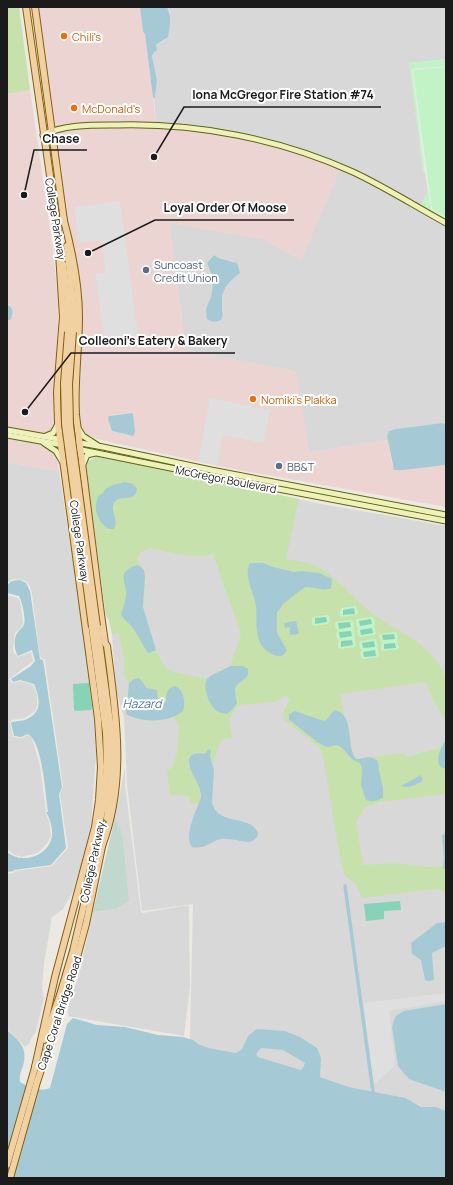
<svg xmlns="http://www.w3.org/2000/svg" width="453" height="1185" viewBox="0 0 453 1185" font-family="Manrope,sans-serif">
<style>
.residential{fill:#d9d8d8;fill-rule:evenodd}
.commercial{fill:#ebd4d2;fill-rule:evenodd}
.grass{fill:#c6e1ac;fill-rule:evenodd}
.wetland{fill:#c0d8cd}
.park{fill:#c2f3c7}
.pitch{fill:#87d3b7}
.parking{fill:#dfdfdf}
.water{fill:#a6cad5;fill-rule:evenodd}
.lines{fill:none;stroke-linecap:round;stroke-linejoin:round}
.canal{stroke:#a6cad5;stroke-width:3.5}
.secondary-casing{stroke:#5b6510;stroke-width:7}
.primary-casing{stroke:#835e0f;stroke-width:8}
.secondary{stroke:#eef2ba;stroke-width:5}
.primary{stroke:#f1d0a1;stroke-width:6}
.primary-bridge-casing{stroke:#835e0f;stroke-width:8;stroke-linecap:butt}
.primary-bridge{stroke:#f1d0a1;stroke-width:6}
.food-dot{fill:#e8710a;stroke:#fff;stroke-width:1.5}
.service-dot{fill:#5c6f8a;stroke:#fff;stroke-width:1.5}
.labels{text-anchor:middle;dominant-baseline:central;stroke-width:4;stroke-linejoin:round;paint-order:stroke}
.food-label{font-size:11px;fill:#c56008;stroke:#fff;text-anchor:start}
.street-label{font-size:11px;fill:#1b1b1b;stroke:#fff}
.service-label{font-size:11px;fill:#4e5e75;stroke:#fff;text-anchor:start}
.water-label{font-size:12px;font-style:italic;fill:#5378a0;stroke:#fff}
.leader{fill:none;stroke:#1b1b1b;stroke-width:1.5}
.callout-dot{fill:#1b1b1b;stroke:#fff;stroke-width:1.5}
.callout-label{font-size:12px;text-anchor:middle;font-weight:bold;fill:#1b1b1b;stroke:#fff;stroke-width:4;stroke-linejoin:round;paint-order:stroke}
</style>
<rect width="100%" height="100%" fill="#ece9e2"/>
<g class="residential">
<path d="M 167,7 L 446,7 L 446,59 L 410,63 L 423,172 L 425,174 L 428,191 L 420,207 L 368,178 L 202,127 L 156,123 L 154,98 L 155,98 L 157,80 L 152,56 L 156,45 L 165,40 L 170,12 Z"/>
<path d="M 340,169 L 367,181 L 446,225 L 446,425 L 442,423 L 395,429 L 387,436 L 388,440 L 309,453 L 296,373 L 293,371 L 186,350 L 169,223 L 263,239 L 301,260 ZM 214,255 L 219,258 L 233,261 L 240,273 L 234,277 L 223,291 L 222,299 L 223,312 L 207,319 L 206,307 L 212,293 L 213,283 L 207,263 Z"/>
<path d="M 97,456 L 316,503 L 446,526 L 446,1111 L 436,1107 L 421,1107 L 406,1098 L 349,1087 L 320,1077 L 236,1053 L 209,1048 L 198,1044 L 190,1039 L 193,904 L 142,911 L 127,785 L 124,717 L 116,690 L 112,634 L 109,620 L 106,615 L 86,467 Z"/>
<path d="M 7,462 L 59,471 L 82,624 L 93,712 L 96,755 L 91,824 L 80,869 L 72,894 L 63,909 L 51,918 L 51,923 L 44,963 L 42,988 L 44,998 L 36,1031 L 30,1041 L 30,1043 L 25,1047 L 7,1028 L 7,874 L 14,873 L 15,871 L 52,866 L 68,848 L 60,794 L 63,786 L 46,669 L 45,660 L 41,658 L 39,649 L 32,594 L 30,586 L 27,582 L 23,580 L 13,579 L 7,583 Z"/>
<path d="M 7,595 L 18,598 L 20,601 L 23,622 L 22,626 L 15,633 L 14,639 L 13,652 L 18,657 L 31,652 L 33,661 L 9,679 L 12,683 L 20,681 L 33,685 L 37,694 L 37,706 L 35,711 L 25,718 L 12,720 L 10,723 L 13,737 L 21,738 L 28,735 L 32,738 L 40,766 L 46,811 L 45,812 L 49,821 L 51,835 L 48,842 L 38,853 L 22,857 L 15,855 L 7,849 Z"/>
<path d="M 125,767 L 125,785 L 141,912 L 142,913 L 189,905 L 190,987 L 184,1036 L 68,1016 L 69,1003 L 78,978 L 93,912 L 115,909 L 122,833 L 115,818 Z"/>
</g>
<g class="commercial">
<path d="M 38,7 L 140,7 L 143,32 L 145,34 L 156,123 L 203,128 L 146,122 L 114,123 L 55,128 Z"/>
<path d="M 30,90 L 53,250 L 58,303 L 58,328 L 53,392 L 54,430 L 52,432 L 45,435 L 7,428 L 7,321 L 13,316 L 11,307 L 7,305 L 7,94 Z"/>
<path d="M 147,126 L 212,132 L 270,144 L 313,158 L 340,169 L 301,260 L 263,239 L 169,223 L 186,350 L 293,371 L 297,373 L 309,453 L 388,440 L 392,465 L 425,467 L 446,465 L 446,507 L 223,467 L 97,439 L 88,435 L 83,431 L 79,419 L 78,377 L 82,319 L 81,306 L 65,206 L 55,132 L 93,127 ZM 131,413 L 133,414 L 130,436 L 112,431 L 111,415 Z"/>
<path d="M 7,436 L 37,442 L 50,449 L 57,455 L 59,471 L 7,462 Z"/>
</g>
<g class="grass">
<path d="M 7,7 L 19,7 L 30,90 L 7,94 Z"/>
<path d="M 97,456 L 299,499 L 286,559 C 297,561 308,562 318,567 C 338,577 352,597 369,611 C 394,631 427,640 442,670 C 449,683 446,708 446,724 L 445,719 L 433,700 L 426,682 L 340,694 L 344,714 L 349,729 L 351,748 L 353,754 L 356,759 C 362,759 367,756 373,757 L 403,753 L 407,757 L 441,747 L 446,740 L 446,794 L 381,802 L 365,807 L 356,822 L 363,865 L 393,863 L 429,867 L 443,866 L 444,857 L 442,835 L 446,834 L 446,894 L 442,890 L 435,889 L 362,898 L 355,883 L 344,875 L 337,840 L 323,756 L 319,747 L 283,719 C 283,711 285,706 290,700 L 286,696 L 274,702 L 239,705 L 229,718 L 232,738 L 223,739 L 220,743 L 213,763 L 210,756 L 211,750 L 209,749 L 204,754 L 196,752 L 190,756 C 183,771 205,782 199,803 L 191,804 L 189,796 L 170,795 L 167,770 L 172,768 L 177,753 L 179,728 L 174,717 C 159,721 140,722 126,714 L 129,683 L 124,676 L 124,659 L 119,634 L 112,634 L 109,620 L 106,615 L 86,467 L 87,462 ZM 150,548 C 170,552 193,560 213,554 L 241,634 L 230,666 L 207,679 L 169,671 L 161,661 L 156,650 L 143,607 L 145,577 L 144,570 L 140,566 L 137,558 L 141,552 Z"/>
</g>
<path class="wetland" d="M 115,818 L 122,833 L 129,901 L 115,909 L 93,912 Z"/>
<g class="park">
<path d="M 446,59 L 446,66 L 413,69 L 412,70 L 425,174 L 423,172 L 409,63 Z"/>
<path d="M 446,67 L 446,217 L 432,209 L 413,70 Z"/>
<path d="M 428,191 L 431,210 L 446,218 L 446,221 L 420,207 Z"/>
<path d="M 355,606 L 357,608 L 358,613 L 357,615 L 342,617 L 340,616 L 340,610 L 341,608 Z"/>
<path d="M 327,615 L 329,616 L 330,622 L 328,624 L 314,626 L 312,624 L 312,619 L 313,617 Z"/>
<path d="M 372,617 L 374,618 L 375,624 L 374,626 L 376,633 L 375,635 L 360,637 L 358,636 L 357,630 L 358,628 L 357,627 L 356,621 L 357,619 Z"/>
<path d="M 351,620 L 353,621 L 354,627 L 353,629 L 354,630 L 355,636 L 354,638 L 355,639 L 356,645 L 355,647 L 340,649 L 338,647 L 338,642 L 339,640 L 337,638 L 336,633 L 338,631 L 336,629 L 335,624 L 336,622 Z"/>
<path d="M 396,632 L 397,633 L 398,639 L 397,640 L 399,648 L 398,649 L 383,651 L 381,650 L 381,644 L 382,642 L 380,641 L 379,635 L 381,634 Z"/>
<path d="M 375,639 L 377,641 L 378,647 L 377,648 L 378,649 L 379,656 L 378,657 L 363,659 L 361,658 L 360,652 L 362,650 L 360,649 L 359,643 L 360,641 Z"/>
</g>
<g class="pitch">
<path d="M 354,608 L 355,614 L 343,615 L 343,610 Z"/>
<path d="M 326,617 L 327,622 L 315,624 L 315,618 Z"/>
<path d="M 371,619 L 372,624 L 360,626 L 359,621 Z"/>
<path d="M 350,622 L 351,627 L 339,629 L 338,623 Z"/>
<path d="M 372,628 L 373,633 L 361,635 L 360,630 Z"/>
<path d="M 351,631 L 352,636 L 340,638 L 339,632 Z"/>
<path d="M 394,634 L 395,639 L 383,640 L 382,635 Z"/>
<path d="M 352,640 L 353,645 L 341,647 L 341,641 Z"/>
<path d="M 374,641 L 375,647 L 363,648 L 362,643 Z"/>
<path d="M 395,643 L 396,648 L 384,649 L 384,644 Z"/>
<path d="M 375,650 L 376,656 L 364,657 L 363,652 Z"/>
<path d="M 89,683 L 92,708 L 91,710 L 76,711 L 74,710 L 73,684 Z"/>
<path d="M 400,901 L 401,910 L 384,911 L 384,919 L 366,921 L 364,904 Z"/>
</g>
<g class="parking">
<path d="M 120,201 L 138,335 L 104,339 L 95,274 L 106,273 L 101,240 L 79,243 L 74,207 Z"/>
<path d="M 210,398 L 270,410 L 263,443 L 223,435 L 217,465 L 198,462 Z"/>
<path d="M 446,993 L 446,1001 L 389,1011 L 395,1066 L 374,1084 L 363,1003 Z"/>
</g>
<g class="water">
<path d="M 140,7 L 167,7 C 172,17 170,26 168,37 L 156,45 L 157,50 L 154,52 L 152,56 L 157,80 L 155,98 L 153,98 L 145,34 L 143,32 Z"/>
<path d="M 214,255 L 219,258 L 237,263 L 240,273 C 232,279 222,288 222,299 C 222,307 223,312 222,319 C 217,323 212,322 207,319 C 204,303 210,305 212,291 C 214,281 211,273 207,263 Z"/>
<path d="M 7,305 L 11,307 L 13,313 L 11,319 L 7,321 Z"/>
<path d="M 132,413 L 133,414 L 135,432 L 133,436 L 112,431 L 108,419 L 109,416 Z"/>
<path d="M 442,423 L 446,425 L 446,465 L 402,470 L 394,470 L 387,436 L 389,431 L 395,429 Z"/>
<path d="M 125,482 C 130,483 134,484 137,489 C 135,504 120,493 114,503 C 110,512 119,520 114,529 C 105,531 97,518 96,510 C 95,505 97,499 99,495 L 103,493 C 106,485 118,484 125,482 Z"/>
<path d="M 250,563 L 263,563 L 273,567 L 294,572 L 302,571 L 319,573 L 332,579 L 331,588 C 322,592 314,586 305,587 L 283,604 L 277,613 L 277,633 L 287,650 C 285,654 282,657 277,656 C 270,655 261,647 259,640 C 255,629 257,617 256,606 C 254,593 243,575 250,563 Z"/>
<path d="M 137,565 L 140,566 L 144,570 L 145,577 L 143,607 L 156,650 L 149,653 L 147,652 C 142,643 138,635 132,627 C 128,622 123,619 121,614 C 123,608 125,602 126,596 C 128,582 114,573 137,565 Z"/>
<path d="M 20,580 L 26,583 L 30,591 L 40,659 L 43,660 L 44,666 L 62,787 L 59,794 L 66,848 L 51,865 L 14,870 L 14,871 L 7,872 L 7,852 C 22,865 49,856 52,836 C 53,828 50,819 46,812 L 48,812 C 45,794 43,743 28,734 L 21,737 L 14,736 L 11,723 L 12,722 C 16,721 22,721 25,720 C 43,713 40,698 34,684 L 20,680 L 13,682 L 11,679 L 31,666 L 35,661 L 32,650 L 18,656 C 14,650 13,638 18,632 C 20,629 23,628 24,624 C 26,619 22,601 19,596 L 7,593 L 7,585 L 12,581 Z"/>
<path d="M 296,621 L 299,634 L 290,635 L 290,627 L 285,628 L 284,623 Z"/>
<path d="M 230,666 L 243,666 L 248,669 C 250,682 236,680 235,690 C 235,694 236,699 237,703 L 233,709 L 227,714 C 224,713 220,713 217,711 C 210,707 201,685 208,678 C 214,673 224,670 230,666 Z"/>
<path d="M 139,678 L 147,688 L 157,690 L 158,702 L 162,704 L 166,701 C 166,694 166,689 174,686 C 184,688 186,703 183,711 C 169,723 142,723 126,714 L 129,683 L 134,679 Z"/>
<path d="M 335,710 C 356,716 345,745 356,759 C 368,759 366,754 378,761 L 379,771 L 383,788 L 383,798 C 377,801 372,802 366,800 L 361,785 L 362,769 L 360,763 C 346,758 349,751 337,745 C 334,745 331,747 328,747 C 319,746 299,726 289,720 L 289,714 L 295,711 L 324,721 C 329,719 330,713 335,710 Z"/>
<path d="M 446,740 L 446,769 L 440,767 C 435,758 441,748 446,740 Z"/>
<path d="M 209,749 L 211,750 L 210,756 L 214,770 L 212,803 C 219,827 251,814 258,833 C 258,838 254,840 250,842 C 241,842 230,838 221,839 C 211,841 205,850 192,847 C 183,835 197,810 201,797 C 201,782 188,774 189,759 C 192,752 197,753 204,754 Z"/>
<path d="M 421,775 L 423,780 C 417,785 408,789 401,786 Z"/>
<path d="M 446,834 L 446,869 L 443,869 L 444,857 L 442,835 Z"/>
<path d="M 446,922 L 446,946 L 432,953 L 434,980 L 428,981 L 425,980 L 421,960 L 412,954 L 411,943 L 437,923 Z"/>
<path d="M 446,1004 L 446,1092 L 409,1079 L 398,1066 L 392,1027 L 394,1020 L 396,1016 L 404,1011 Z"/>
<path d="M 73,1018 L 97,1025 L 125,1027 L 158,1035 L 183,1037 L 193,1040 L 198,1044 L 209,1048 L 236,1053 L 242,1049 L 248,1036 L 257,1029 L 285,1031 L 300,1037 L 317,1048 L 321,1058 L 320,1077 L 349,1087 L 406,1098 L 421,1107 L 436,1107 L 446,1111 L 446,1178 L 7,1178 L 7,1030 C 20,1041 28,1048 23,1066 C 21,1072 19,1075 20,1082 C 30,1088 39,1092 50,1088 L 67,1024 ZM 261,1048 L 283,1050 L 305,1063 L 303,1068 L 300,1070 L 258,1057 L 256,1054 Z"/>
</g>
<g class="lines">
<path class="canal" d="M 345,886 L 373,1092"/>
<defs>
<g id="secondary">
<path d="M 43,135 C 63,124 95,125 118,125 C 198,123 280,139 353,172 C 385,187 415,206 446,223"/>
<path d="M 78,428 L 83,436 L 97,445"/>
<path d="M 7,430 L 103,447 L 211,470 L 446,515"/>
<path d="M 7,435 L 63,445"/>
<path d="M 46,436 L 53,433 L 58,424"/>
<path d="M 44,443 L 56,451 L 62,461"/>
<path d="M 77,449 L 210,476 L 446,521"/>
<path d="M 83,464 L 87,455 L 95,453"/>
</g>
<g id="primary">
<path d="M 26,7 L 57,225"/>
<path d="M 35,7 L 64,221"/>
<path d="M 63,217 C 72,250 79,283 79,317 C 79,350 74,382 76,415 L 101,614 L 105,643 L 107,646 C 116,713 127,781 102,846"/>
<path d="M 67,246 L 73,302 L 73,332"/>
<path d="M 63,264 L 68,304 L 68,332"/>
<path d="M 97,626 L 112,737 L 112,772 L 107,818"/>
<path d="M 44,1040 L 59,998 L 73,951 L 86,896 L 104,800 L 107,765 L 106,733 L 92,627"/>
<path d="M 35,1067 L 55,977 L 95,827 L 99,800 L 101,767 L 98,719 L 58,423 L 57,392 L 63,317 L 57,221"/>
<path d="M 7,1165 L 36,1064"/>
<path d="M 10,1178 L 37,1082 L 72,976 L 86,924 L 103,842"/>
</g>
</defs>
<use href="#secondary" class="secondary-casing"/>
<use href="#primary" class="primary-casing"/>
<use href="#secondary" class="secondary"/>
<use href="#primary" class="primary"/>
<defs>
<g id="primary-bridge">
<path d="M 68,332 L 64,383 L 65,424 L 92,627"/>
<path d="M 73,332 L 69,384 L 70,425 L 97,626"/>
</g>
</defs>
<use href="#primary-bridge" class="primary-bridge-casing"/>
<use href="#primary-bridge" class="primary-bridge"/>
</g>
<g class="food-dot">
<circle cx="64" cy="36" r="4"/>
<circle cx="74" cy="108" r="4"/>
<circle cx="253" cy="399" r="4"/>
</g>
<g class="service-dot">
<circle cx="146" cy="270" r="4"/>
<circle cx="279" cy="466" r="4"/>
</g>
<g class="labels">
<g class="food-label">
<text x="72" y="36">Chili's</text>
<text x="82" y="108">McDonald's</text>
<text x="261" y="399">Nomiki's Plakka</text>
</g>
<g class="street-label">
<text transform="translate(56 219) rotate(81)">College Parkway</text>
<text transform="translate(226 479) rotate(11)">McGregor Boulevard</text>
<text transform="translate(80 541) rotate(82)">College Parkway</text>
<text transform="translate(92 862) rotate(-78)">College Parkway</text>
<text transform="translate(59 1013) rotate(-72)">Cape Coral Bridge Road</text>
</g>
<g class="service-label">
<text x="154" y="264">Suncoast<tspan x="154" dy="13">Credit Union</tspan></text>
<text x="287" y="466">BB&amp;T</text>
</g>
<g class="water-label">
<text x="142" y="703">Hazard</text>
</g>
</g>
<path class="leader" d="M154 157L184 107H381M24 195L34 150H87M88 253L155 220H294M25 412L71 353H235"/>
<g class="callout-dot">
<circle cx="154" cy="157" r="4"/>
<circle cx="24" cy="195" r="4"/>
<circle cx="88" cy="253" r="4"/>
<circle cx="25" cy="412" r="4"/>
</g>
<g class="callout-label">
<text x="283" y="99">Iona McGregor Fire Station #74</text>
<text x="61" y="143">Chase</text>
<text x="225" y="212">Loyal Order Of Moose</text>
<text x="153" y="345">Colleoni's Eatery &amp; Bakery</text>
</g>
<rect width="453" height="1185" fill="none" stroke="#1b1b1b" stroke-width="16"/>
</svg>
